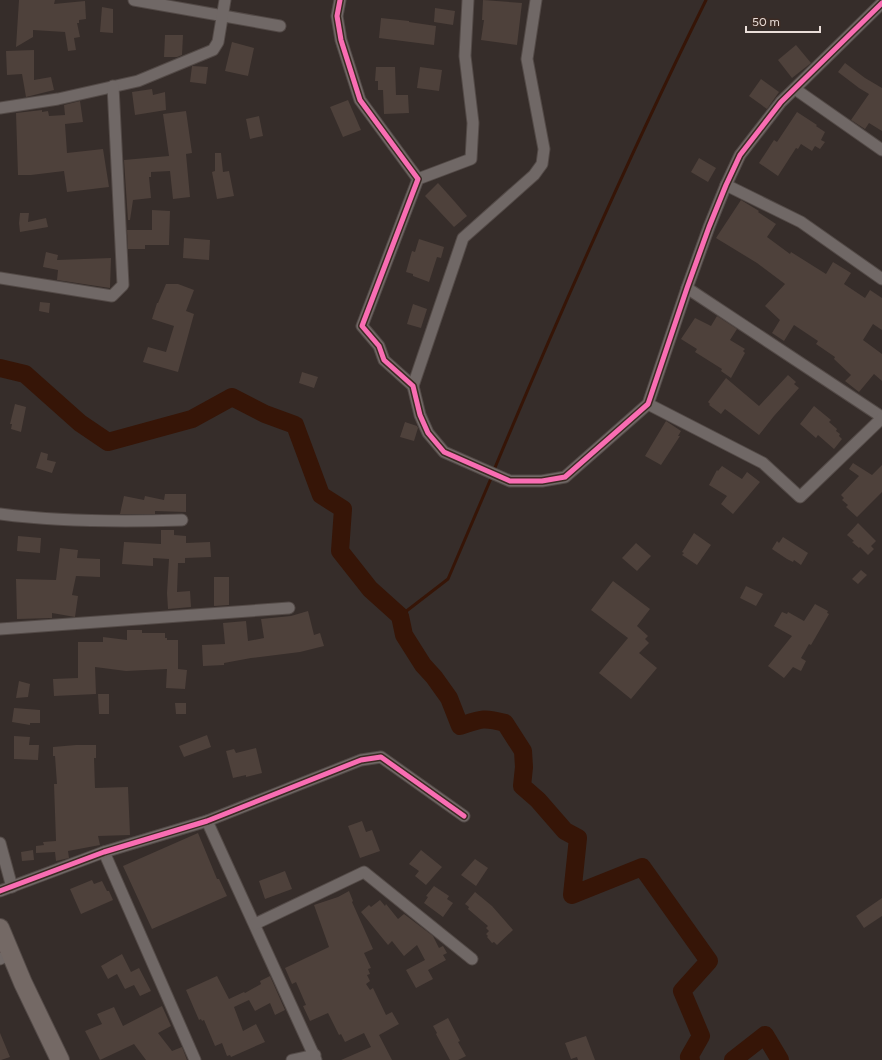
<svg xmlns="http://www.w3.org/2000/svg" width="882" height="1060" viewBox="0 0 882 1060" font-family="Figtree,sans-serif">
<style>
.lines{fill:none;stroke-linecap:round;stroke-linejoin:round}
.stream{stroke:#361507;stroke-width:3}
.river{stroke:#361507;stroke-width:18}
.building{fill:#4e413b}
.minor-casing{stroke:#534a47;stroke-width:13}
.primary-casing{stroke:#534a47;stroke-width:20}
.minor{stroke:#706866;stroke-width:11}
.primary{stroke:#746965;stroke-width:18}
.cycleway-casing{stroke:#3c2b24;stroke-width:8}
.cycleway{stroke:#f96db3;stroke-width:5}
</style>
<rect width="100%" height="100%" fill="#362d2a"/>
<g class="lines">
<g class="stream">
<path d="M 494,470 C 560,312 630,154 706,0"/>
<path d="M 400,616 L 448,579 L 492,476"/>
</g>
<g class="river">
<path d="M 0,368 L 25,374 L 80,423 L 108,442 L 192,419 L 232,397 L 265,414 L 295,425 L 321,495 L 343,509 L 340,551 L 370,589 L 400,616 L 404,635 L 423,665 L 434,677 L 449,698 L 460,726 C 481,719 483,717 505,723 L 523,751 L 524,767 L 522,786 L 538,800 L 565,831 L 578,838 L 572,895 L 642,867 L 709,961 L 682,991 L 701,1036 L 689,1057 L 691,1060"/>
<path d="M 733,1060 L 765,1035 L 780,1060"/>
</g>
</g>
<g class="building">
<path d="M 19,0 L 55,0 L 54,4 L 85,1 L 86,19 L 79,20 L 79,23 L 77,23 L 80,37 L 74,38 L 76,50 L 68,51 L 65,32 L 33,30 L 33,37 L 16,47 Z"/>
<path d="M 483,0 L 522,3 L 517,45 L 481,40 L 484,20 L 482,20 Z"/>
<path d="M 102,7 L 113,9 L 113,33 L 100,32 Z"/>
<path d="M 435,8 L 455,11 L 453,25 L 434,22 Z"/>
<path d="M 381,18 L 409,21 L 409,22 L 436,26 L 434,45 L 379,38 Z"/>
<path d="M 165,35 L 183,35 L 182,55 L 177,57 L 164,57 Z"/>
<path d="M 232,42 L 254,48 L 248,76 L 225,71 Z"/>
<path d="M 796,45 L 811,63 L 792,78 L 778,60 Z"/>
<path d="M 34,50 L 34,80 L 51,77 L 54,90 L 26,97 L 22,74 L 7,75 L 6,51 Z"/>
<path d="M 845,63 L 865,78 L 882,88 L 882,131 L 869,123 L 865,129 L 851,120 L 869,94 L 859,88 L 838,72 Z"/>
<path d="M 192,66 L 208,67 L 206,84 L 190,82 Z"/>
<path d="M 376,67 L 395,67 L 396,95 L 408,95 L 409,113 L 384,114 L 383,90 L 378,90 L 378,81 L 375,81 Z"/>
<path d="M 420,67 L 442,70 L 439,91 L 417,88 Z"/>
<path d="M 761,79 L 779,92 L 767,109 L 749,96 Z"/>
<path d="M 152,89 L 153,95 L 165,92 L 166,110 L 135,115 L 132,92 Z"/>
<path d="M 348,100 L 361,130 L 343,137 L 330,107 Z"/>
<path d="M 80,101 L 83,122 L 65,124 L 67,153 L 103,149 L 109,187 L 67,192 L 64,171 L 31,175 L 18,175 L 16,113 L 42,110 L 42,112 L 48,111 L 49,116 L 65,115 L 64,105 Z"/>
<path d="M 186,111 L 192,153 L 186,154 L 190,197 L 173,199 L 170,171 L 151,172 L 151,177 L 149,177 L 151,198 L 133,200 L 130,220 L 128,220 L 124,160 L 169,156 L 163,114 Z"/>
<path d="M 797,112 L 817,125 L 816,126 L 825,132 L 821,140 L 825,142 L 820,149 L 815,146 L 812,151 L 801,144 L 798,149 L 796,148 L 778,176 L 759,163 L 774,140 L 777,142 Z"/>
<path d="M 259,116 L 263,136 L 250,139 L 246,119 Z"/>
<path d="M 215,153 L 221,153 L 223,172 L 229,171 L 234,196 L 217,199 L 212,172 L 215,171 Z"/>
<path d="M 699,158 L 716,168 L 708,182 L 691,172 Z"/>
<path d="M 438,183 L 455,202 L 467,216 L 454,227 L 425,196 Z"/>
<path d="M 741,200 L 759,211 L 758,212 L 776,224 L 767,237 L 790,254 L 791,252 L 826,274 L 833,262 L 851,273 L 844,284 L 865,298 L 870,290 L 882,298 L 882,330 L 873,324 L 863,340 L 882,354 L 882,381 L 874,374 L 859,392 L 845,381 L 851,375 L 834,359 L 835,357 L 816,344 L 818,341 L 794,325 L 784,341 L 772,333 L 780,320 L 765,306 L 785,284 L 757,263 L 716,238 Z"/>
<path d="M 152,210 L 170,211 L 169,245 L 145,245 L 145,249 L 128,249 L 127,230 L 152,230 Z"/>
<path d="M 20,213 L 29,213 L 28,222 L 46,218 L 48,227 L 20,232 L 19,223 Z"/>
<path d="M 184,238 L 210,240 L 209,260 L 183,258 Z"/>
<path d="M 419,239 L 444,247 L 441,258 L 437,257 L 429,282 L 413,276 L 413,274 L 406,272 L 412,251 L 415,252 Z"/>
<path d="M 46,252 L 58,255 L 57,260 L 111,258 L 110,288 L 57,280 L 58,270 L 43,267 Z"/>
<path d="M 166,284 L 178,284 L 194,290 L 186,311 L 194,314 L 178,372 L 143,362 L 148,347 L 166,352 L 174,326 L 152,319 L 157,303 L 158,303 Z"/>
<path d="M 40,302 L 50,303 L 49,313 L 39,311 Z"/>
<path d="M 413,304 L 427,309 L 421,328 L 407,324 Z"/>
<path d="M 717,316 L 737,329 L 730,340 L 745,349 L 743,351 L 745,353 L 731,378 L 721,371 L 722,369 L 695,352 L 697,349 L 681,339 L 695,318 L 711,326 Z"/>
<path d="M 302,372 L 318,377 L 314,388 L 299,383 Z"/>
<path d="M 788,375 L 796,382 L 794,384 L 799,388 L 774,416 L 759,435 L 725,409 L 721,414 L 709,405 L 710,404 L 708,402 L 726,378 L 759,406 Z"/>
<path d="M 15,404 L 26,407 L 21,432 L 11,429 L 12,424 L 10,424 Z"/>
<path d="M 814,406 L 831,420 L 829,422 L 837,429 L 836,431 L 840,434 L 839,436 L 842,439 L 834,449 L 818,435 L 816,438 L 800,424 Z"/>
<path d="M 666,421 L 681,431 L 678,436 L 680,436 L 661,465 L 645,456 Z"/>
<path d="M 405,422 L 417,426 L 418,428 L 414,441 L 400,437 Z"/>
<path d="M 41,452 L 48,454 L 47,460 L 56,462 L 52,473 L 36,468 Z"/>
<path d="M 853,463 L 872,475 L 882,465 L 882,492 L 857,517 L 846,507 L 848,505 L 842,500 L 844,498 L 841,495 L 859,476 L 849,469 Z"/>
<path d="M 722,466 L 742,479 L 747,472 L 760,482 L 733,514 L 721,504 L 727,496 L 709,485 L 717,470 L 718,471 Z"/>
<path d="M 165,494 L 186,494 L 186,512 L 155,511 L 155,514 L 120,514 L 124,496 L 144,500 L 145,496 L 164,500 Z"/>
<path d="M 858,523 L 876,541 L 871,546 L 874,549 L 868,555 L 860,547 L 859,548 L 852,542 L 854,541 L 847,535 Z"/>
<path d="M 161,530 L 174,530 L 174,535 L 186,536 L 186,543 L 210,542 L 211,557 L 185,558 L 185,563 L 178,563 L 177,592 L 190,591 L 191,607 L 168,609 L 167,593 L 169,559 L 153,558 L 153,566 L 122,564 L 124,542 L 161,544 Z"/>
<path d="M 694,533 L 711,545 L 697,565 L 682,555 L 684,553 L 682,552 Z"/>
<path d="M 18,536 L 41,538 L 40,553 L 17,551 Z"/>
<path d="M 783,537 L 808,553 L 801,565 L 794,560 L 793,562 L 787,559 L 772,549 L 777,541 L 779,543 Z"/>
<path d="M 636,543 L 651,556 L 637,571 L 622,558 Z"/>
<path d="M 60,548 L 78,550 L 77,558 L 100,559 L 100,577 L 76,576 L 72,595 L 78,596 L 75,617 L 52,613 L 52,618 L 17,619 L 16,579 L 56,580 Z"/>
<path d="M 861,570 L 867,575 L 858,584 L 852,579 Z"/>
<path d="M 214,577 L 229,577 L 229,605 L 214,606 Z"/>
<path d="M 613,581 L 650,609 L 637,626 L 648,636 L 645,639 L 649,643 L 639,653 L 657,668 L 631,699 L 599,673 L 628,638 L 591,610 Z"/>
<path d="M 746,586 L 763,594 L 756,606 L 740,598 Z"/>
<path d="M 815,604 L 828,611 L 827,613 L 829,614 L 811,645 L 809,644 L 801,658 L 806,661 L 801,671 L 793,667 L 784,678 L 768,666 L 792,636 L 774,626 L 782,612 L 787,614 L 788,612 L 804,621 Z"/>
<path d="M 308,611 L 314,635 L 320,633 L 324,646 L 300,652 L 251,658 L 224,663 L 224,665 L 203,666 L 202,645 L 225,644 L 223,623 L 246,621 L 248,641 L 264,638 L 261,619 L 291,616 Z"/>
<path d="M 127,630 L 142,630 L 142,633 L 165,633 L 165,638 L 167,638 L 167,640 L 178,640 L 178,669 L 187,670 L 185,689 L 166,688 L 167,669 L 126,671 L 95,667 L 96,694 L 54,696 L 53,679 L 78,678 L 78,642 L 103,642 L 103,637 L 127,640 Z"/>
<path d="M 19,681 L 30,684 L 28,697 L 16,698 Z"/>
<path d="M 98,694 L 109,694 L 109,714 L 99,714 Z"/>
<path d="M 175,703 L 186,703 L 186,714 L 176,714 Z"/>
<path d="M 14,708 L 40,710 L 40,723 L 30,723 L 30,725 L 12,722 Z"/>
<path d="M 207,735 L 211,747 L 184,757 L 179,746 Z"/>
<path d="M 14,736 L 30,737 L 29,745 L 39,745 L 38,760 L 14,759 Z"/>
<path d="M 76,745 L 96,745 L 96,758 L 94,758 L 95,788 L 128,787 L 130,835 L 98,836 L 100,845 L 68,851 L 69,858 L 56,861 L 55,852 L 36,853 L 36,846 L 44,845 L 43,842 L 56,841 L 54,784 L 57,784 L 55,756 L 53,756 L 53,747 Z"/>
<path d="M 256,748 L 262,773 L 246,777 L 246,775 L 233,778 L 226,751 L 234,749 L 236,753 Z"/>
<path d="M 362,821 L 366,832 L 372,830 L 380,851 L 360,858 L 348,826 Z"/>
<path d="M 198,833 L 217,879 L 219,879 L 227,896 L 152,929 L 123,866 Z"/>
<path d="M 33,850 L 34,860 L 22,861 L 21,852 Z"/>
<path d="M 421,850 L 442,867 L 426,885 L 415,876 L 419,871 L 409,864 Z"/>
<path d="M 475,859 L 488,868 L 476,886 L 461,875 Z"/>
<path d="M 285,871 L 292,889 L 265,899 L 259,881 Z"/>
<path d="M 92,880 L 94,884 L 102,881 L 107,891 L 109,891 L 113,900 L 81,914 L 70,889 Z"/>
<path d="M 434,886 L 449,896 L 447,899 L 453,903 L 443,917 L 424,903 L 428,897 L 426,896 Z"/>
<path d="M 349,891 L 353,901 L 352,902 L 373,949 L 364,953 L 371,968 L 368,969 L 370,974 L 367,975 L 370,981 L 366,984 L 370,990 L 373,988 L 386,1015 L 392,1012 L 399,1024 L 379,1035 L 392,1060 L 341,1060 L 371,1047 L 364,1033 L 345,1042 L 341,1034 L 339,1035 L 328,1013 L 310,1021 L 303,1006 L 306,1005 L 296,982 L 292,984 L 285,968 L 329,947 L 314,905 L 338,897 Z"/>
<path d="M 475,892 L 492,906 L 513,930 L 497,945 L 494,942 L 492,943 L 487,937 L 488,936 L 486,934 L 489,931 L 486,928 L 488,926 L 468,909 L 469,907 L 465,904 Z"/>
<path d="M 882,898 L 882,916 L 864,928 L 856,916 Z"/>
<path d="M 380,900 L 385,906 L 386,904 L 398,919 L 404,914 L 433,936 L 439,948 L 443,946 L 447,953 L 443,955 L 446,960 L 428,970 L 433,979 L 416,988 L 406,970 L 425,960 L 417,945 L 404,956 L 392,941 L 388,945 L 361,912 L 369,905 L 371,907 Z"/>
<path d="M 122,954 L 131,972 L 139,968 L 151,991 L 140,996 L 134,985 L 125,989 L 117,974 L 108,979 L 101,966 Z"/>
<path d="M 217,976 L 229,999 L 244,992 L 245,993 L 261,984 L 260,981 L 270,976 L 285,1010 L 275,1015 L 270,1003 L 255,1011 L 249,1000 L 234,1007 L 243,1031 L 256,1024 L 265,1042 L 231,1057 L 230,1055 L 227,1056 L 222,1043 L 215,1046 L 204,1020 L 202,1021 L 201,1019 L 199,1020 L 186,990 Z"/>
<path d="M 162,1006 L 171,1026 L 158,1033 L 172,1051 L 182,1047 L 187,1060 L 146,1060 L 134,1044 L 100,1060 L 85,1031 L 102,1024 L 97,1014 L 114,1007 L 123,1026 Z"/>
<path d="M 448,1018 L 460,1041 L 458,1042 L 466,1056 L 458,1060 L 450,1060 L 436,1034 L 437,1033 L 433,1026 Z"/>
<path d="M 0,1033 L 10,1057 L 1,1060 L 0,1060 Z"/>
<path d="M 586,1036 L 595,1060 L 578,1060 L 577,1057 L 571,1059 L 565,1043 Z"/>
</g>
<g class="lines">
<defs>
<g id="minor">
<path d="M 134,0 L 280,26"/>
<path d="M 340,0 L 337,16 L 341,40 L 360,100 L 418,179 L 362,326 L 379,346 L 384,360 L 413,386 L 420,415 L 428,433 L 444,452 L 510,481 L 542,481 L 565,477 L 648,404 L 687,288 L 709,227 L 726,185 L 740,155 L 781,102 L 882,3"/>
<path d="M 795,89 L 882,150"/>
<path d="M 0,108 L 58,99 L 138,81 L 213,50 L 218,42 L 225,0"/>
<path d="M 418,179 L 471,159 L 473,123 L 465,56 L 468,0"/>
<path d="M 726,185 L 801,222 L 882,279"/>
<path d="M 0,278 L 112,296 L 123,285 L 113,86"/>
<path d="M 687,288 L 882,417"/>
<path d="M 413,386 L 463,238 L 534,175 L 542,164 L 544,149 L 527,59 L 536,0"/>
<path d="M 648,404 L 763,463 L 800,497 L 882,418"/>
<path d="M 0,514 C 61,522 122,522 182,520"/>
<path d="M 0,629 L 289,608"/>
<path d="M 207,821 L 316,1060"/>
<path d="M 0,843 L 12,887"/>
<path d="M 104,852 L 195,1060"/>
<path d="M 0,891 L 104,852 L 207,821 L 361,760 L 381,757 L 464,816"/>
<path d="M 255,924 L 364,872 L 472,959"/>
<path d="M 0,959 L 2,958"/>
<path d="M 292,1060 L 315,1055"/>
</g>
<path id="primary" d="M 0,928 L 23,983 L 60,1060"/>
</defs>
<use href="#minor" class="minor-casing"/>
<use href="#primary" class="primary-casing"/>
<use href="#minor" class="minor"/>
<use href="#primary" class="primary"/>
<defs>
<g id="cycleway">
<path d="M 340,0 L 337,16 L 341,40 L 360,100 L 418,179 L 362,326 L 379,346 L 384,360 L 413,386 L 420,415 L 428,433 L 444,452 L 510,481 L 542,481 L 565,477 L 648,404 L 687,288 L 709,227 L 726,185 L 740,155 L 781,102 L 882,3"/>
<path d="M 0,891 L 104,852 L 207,821 L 361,760 L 381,757 L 464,816"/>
</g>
</defs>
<use href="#cycleway" class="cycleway-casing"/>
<use href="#cycleway" class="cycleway"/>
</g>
<path d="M746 26v6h74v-6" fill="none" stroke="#eaded9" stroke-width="2"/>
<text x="752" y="26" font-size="12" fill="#eaded9" stroke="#3c2b24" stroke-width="3" paint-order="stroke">50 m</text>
</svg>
